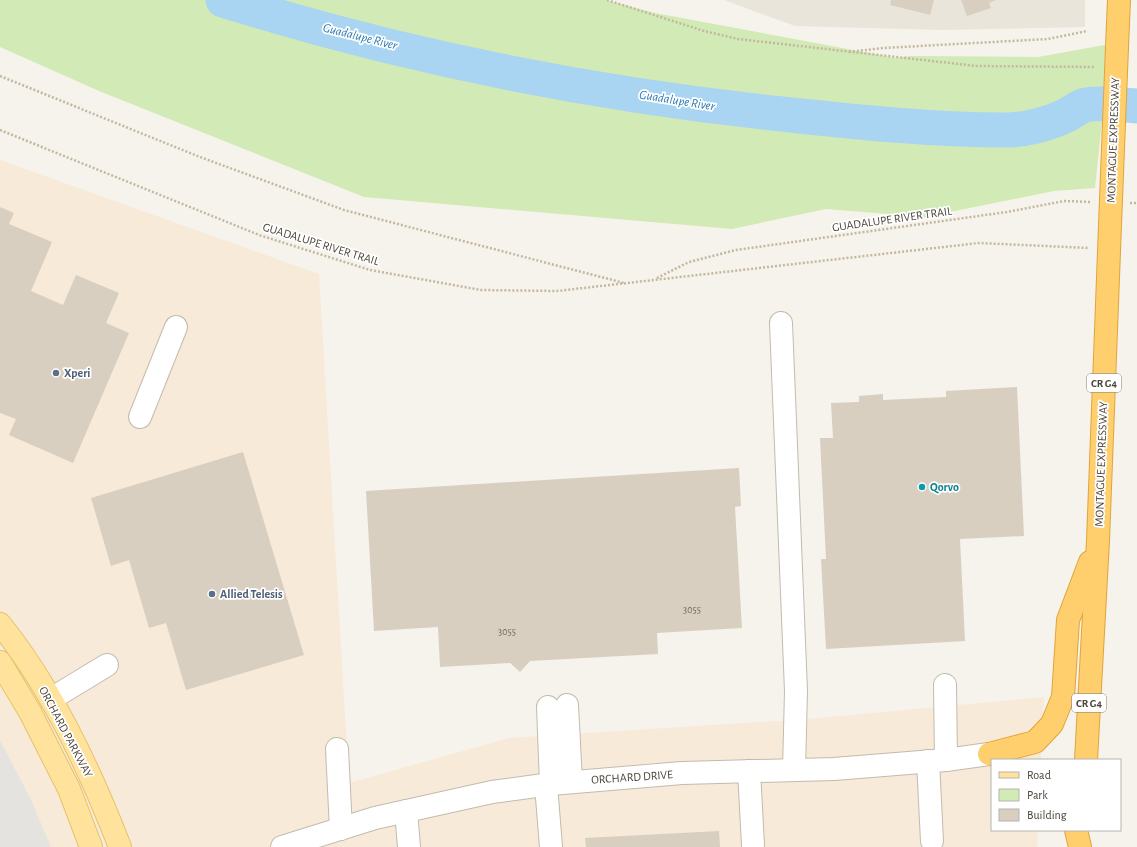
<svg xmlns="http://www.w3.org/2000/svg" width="1137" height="847" viewBox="0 0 1137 847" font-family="'Alegreya Sans',sans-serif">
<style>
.residential{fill:#eae5da}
.commercial{fill:#f7ead8}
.green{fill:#d2eab5}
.parking{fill:#e5e3e0}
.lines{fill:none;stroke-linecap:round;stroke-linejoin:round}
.river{stroke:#a9d4f2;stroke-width:35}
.building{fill:#d8cfc1}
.minor-casing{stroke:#c2bbae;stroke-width:24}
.major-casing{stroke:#e6c16a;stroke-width:24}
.highway-casing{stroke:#e0a43c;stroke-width:24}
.path{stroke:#c4b79f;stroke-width:2.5;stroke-dasharray:2 2;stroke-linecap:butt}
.minor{stroke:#fff;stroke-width:22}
.major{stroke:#ffe39c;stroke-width:22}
.highway{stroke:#ffcf6e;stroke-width:22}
.highway-bridge-casing{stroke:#e0a43c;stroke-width:24;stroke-linecap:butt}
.highway-bridge{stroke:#ffcf6e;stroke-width:22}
.service-dot{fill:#5c6f8a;stroke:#fff;stroke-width:1.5}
.culture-dot{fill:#0f9aa8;stroke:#fff;stroke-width:1.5}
.labels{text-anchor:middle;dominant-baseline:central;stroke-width:3.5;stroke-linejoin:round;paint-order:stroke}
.number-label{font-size:10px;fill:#6e675b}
.shield{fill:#fff;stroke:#817c74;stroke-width:1}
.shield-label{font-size:11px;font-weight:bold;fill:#4b4439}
.street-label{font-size:12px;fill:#4b4439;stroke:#fff}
.service-label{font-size:12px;font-weight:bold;fill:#4e5e75;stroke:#fff;text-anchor:start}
.culture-label{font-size:12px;font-weight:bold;fill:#0d838f;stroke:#fff;text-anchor:start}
.water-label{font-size:13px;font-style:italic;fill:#2e7ab2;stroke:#fff}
</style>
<rect width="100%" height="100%" fill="#f6f3ec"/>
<path class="residential" d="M 724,0 L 1085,0 L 1085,27 L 942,30 L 795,26 Z"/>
<path class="commercial" d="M 0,160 L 319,274 L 349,783 L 509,738 L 808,719 L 1044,697 L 1041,760 L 992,760 L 992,830 L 1038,830 L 1037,847 L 0,847 Z"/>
<path class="green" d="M 0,0 L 605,0 L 655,13 L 896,58 L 910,56 L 1038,57 L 1110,44 L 1095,188 L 1054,191 L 925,217 L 826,209 L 732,229 L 364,197 L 99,91 L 0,47 Z"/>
<path class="parking" d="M 0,740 L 31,800 L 51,847 L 0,847 Z"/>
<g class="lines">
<path class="river" d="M 223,0 C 405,57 593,94 782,114 C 856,122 932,130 1006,130 C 1025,130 1048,124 1065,116 C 1072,113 1079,106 1086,105 C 1095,102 1126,105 1137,106"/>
</g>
<g class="building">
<path d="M 891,0 L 934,0 L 930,15 L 890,5 Z"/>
<path d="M 961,0 L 996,0 L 989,3 L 991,8 L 967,16 Z"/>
<path d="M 0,207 L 14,213 L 9,224 L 52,242 L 31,291 L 63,305 L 76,275 L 119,293 L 106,323 L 129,333 L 73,463 L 9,435 L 16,419 L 0,413 Z"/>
<path d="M 1017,387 L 1024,536 L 960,539 L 965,641 L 826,649 L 821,559 L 826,559 L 820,438 L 833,438 L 831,403 L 859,402 L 859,396 L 883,394 L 883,400 L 946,397 L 946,391 Z"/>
<path d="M 243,452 L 304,655 L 186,690 L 166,623 L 149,628 L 129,560 L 111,566 L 91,498 Z"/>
<path d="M 739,468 L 741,506 L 735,507 L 742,628 L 657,633 L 658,654 L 530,661 L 520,672 L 510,663 L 440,667 L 438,627 L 374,631 L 366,491 Z"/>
<path d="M 719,831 L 720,847 L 586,847 L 585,838 Z"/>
</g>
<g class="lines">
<defs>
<g id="minor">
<path d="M 781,323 L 796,691 L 794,770"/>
<path d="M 140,417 L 176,327"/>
<path d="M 945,685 L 946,760"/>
<path d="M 51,699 L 107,665"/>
<path d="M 567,705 L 571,782"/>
<path d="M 548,707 L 551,784"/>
<path d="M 337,749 L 341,829"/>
<path d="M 928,761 L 932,841"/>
<path d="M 749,771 L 753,845"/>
<path d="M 546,785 L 551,847"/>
<path d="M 406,811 L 409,847"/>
<path d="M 282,847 L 375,818 L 492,792 L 551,784 L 682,773 L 834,769 L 946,760 L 989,754"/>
</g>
<g id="major">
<path d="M 0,624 C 51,687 91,772 120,847"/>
<path d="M 0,662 L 30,712 L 69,789 L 91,847"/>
</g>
<g id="highway">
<path d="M 1117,47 L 1119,0"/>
<path d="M 989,754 L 1035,742 L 1052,724 L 1063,697 L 1068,620 L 1090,562"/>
<path d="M 1086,760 L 1098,541 L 1110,225"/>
<path d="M 1076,830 L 1080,847"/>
</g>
</defs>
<use href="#minor" class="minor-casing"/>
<use href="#major" class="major-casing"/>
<use href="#highway" class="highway-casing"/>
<g class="path">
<path d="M 607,0 L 704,31 L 738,39 L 976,66 L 1095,67"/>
<path d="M 849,52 L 883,48 L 1048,39 L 1087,31"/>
<path d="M 0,76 L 200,157 L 344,210 L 624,283"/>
<path d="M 0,130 L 259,235 L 370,270 L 481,290 L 557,291 L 979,243 L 1089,248"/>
<path d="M 1130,203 L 1137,203"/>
<path d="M 657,278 L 689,262 L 736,250 L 1007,212 L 1064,201 L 1091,202"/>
</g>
<use href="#minor" class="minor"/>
<use href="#major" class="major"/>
<use href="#highway" class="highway"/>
<defs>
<path id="highway-bridge" d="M 1110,225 L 1117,47"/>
</defs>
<use href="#highway-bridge" class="highway-bridge-casing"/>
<use href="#highway-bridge" class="highway-bridge"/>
</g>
<g class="service-dot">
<circle cx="56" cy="373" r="4"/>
<circle cx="212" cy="594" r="4"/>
</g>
<circle class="culture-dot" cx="922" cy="487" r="4"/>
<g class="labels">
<g class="number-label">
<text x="692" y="610">3055</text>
<text x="507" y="632">3055</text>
</g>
<g class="shield">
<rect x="1087" y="374" width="34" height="18" rx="3"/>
<rect x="1072" y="694" width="34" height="18" rx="3"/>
</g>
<g class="shield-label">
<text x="1104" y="383">CR G4</text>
<text x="1089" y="703">CR G4</text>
</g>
<g class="street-label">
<text transform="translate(1113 140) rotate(-88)">MONTAGUE EXPRESSWAY</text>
<text transform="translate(892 219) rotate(-8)">GUADALUPE RIVER TRAIL</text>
<text transform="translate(321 244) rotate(17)">GUADALUPE RIVER TRAIL</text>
<text transform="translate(1101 464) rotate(-88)">MONTAGUE EXPRESSWAY</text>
<text transform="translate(66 732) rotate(62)">ORCHARD PARKWAY</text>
<text transform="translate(632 777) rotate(-4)">ORCHARD DRIVE</text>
</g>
<g class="service-label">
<text x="64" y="373">Xperi</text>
<text x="220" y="594">Allied Telesis</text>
</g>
<g class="culture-label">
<text x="930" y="487">Qorvo</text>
</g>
<g class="water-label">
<text transform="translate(360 37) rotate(14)">Guadalupe River</text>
<text transform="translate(677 101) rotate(9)">Guadalupe River</text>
</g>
</g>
<rect x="991" y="759" width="130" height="72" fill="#ffffff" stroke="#b7b4b0"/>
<rect x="999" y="772" width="20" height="6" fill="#ffe39c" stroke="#b7b4b0"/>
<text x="1027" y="779" font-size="12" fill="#4b4439">Road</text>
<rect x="999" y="789" width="20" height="12" fill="#d2eab5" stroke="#b7b4b0"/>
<text x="1027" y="799" font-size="12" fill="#4b4439">Park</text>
<rect x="999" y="809" width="20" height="12" fill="#d8cfc1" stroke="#b7b4b0"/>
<text x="1027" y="819" font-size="12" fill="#4b4439">Building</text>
</svg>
